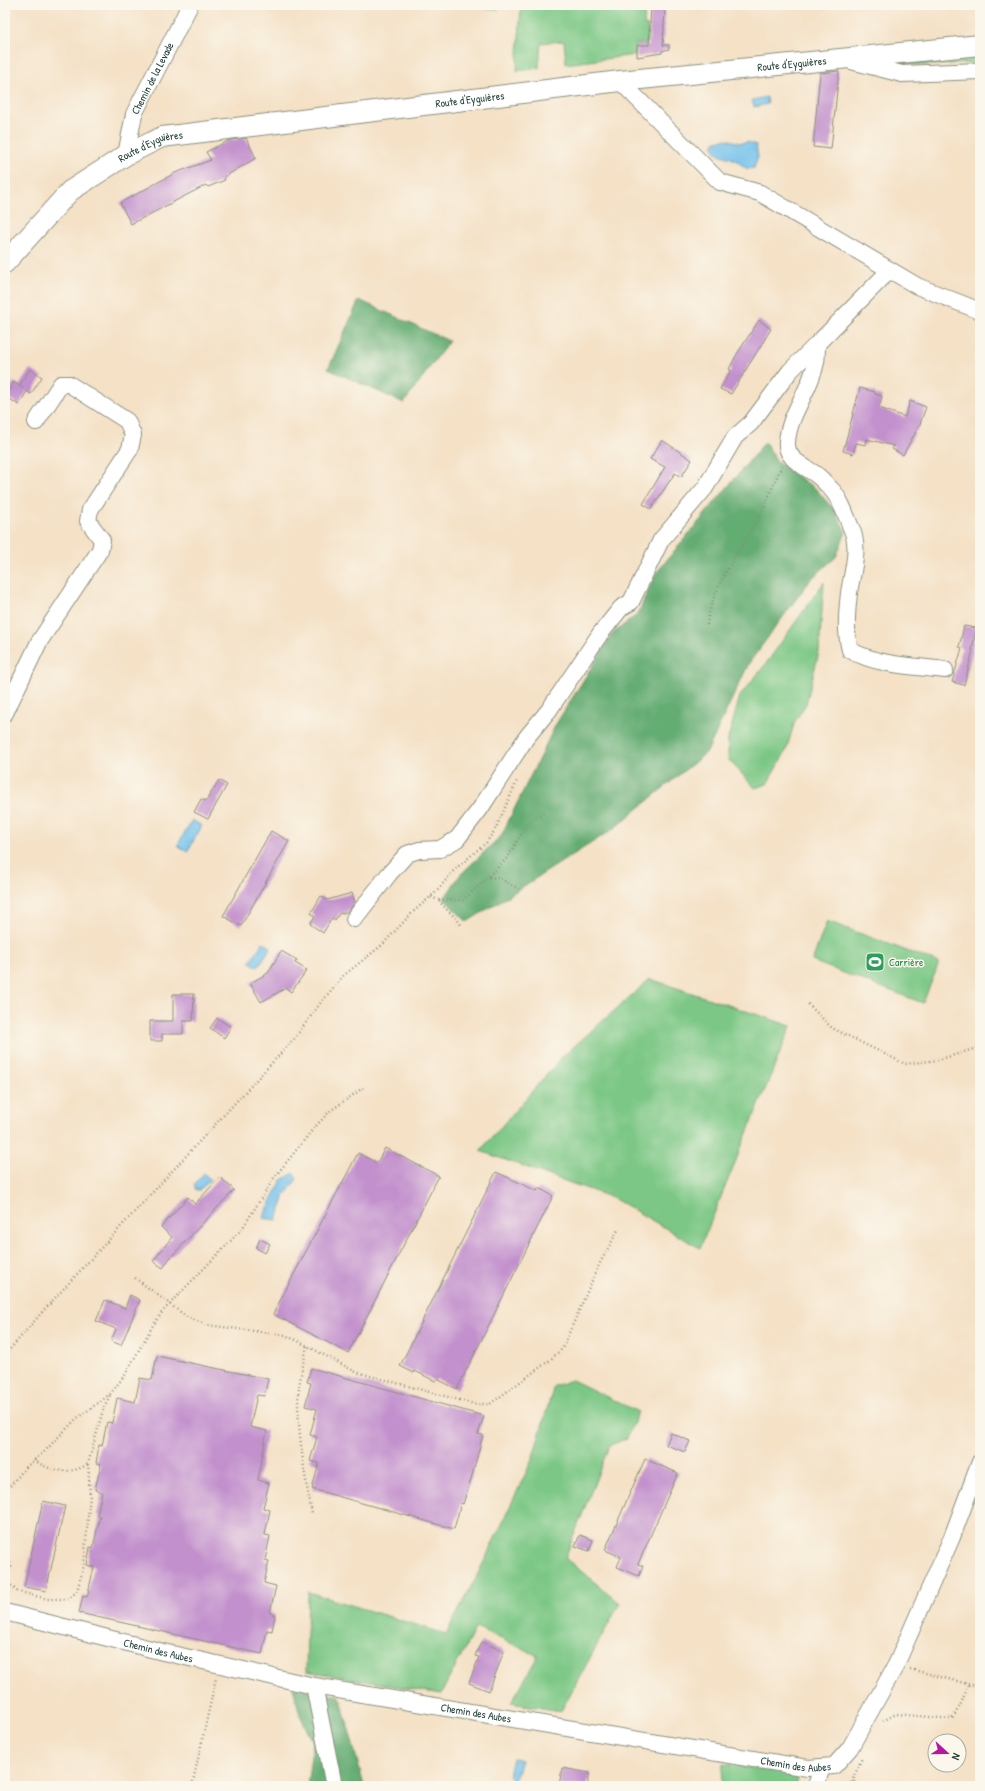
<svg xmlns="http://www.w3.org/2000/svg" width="985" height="1791" viewBox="0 0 985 1791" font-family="'Patrick Hand',sans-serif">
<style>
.green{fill:#7bc785;stroke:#4d825c}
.forest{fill:#64ac72;stroke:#427453}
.water{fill:#70c0eb;stroke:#487e90}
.building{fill:#c291cd}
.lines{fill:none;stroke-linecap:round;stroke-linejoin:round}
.minor-casing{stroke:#8a8f7d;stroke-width:18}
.major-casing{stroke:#8a8f7d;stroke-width:22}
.path{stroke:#8a8f7d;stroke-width:2.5;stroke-dasharray:1 3;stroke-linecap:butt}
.minor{stroke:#fff;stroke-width:16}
.major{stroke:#fff;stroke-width:20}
.labels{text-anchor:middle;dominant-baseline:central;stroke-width:3;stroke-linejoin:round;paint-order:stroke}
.street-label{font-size:11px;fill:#1f3d34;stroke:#fbf7ec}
.leisure-label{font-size:11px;fill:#27864d;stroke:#fbf7ec;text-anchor:start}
</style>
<rect width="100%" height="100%" fill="#fbf7ec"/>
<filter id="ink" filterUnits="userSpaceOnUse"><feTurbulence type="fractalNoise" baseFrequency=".025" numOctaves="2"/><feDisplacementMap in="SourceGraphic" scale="8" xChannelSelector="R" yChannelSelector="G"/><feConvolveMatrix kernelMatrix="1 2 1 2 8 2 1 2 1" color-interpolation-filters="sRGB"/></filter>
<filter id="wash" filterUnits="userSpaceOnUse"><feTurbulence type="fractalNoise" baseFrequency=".012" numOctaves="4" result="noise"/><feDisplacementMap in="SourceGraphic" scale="16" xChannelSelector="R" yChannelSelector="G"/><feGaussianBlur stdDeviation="0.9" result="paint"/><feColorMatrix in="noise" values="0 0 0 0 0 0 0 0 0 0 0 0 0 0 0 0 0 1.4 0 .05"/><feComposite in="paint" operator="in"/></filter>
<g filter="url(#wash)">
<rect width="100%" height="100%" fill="#f4e1c6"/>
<g class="green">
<path d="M 477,5 L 500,5 L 498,9 L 489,9 Z"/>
<path d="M 521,5 L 608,5 L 611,9 L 645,10 L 644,25 L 648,26 L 647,44 L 636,44 L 635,55 L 566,64 L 564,41 L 541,43 L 539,68 L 517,71 Z"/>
<path d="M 980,52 L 980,63 L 923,65 L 897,63 Z"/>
<path d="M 824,582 L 819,652 L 806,704 L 795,721 L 786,751 L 767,784 L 755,788 L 728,759 L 728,739 L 740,696 L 768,661 Z"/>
<path d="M 827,921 L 939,963 L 923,1003 L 812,961 Z"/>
<path d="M 650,979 L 791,1026 L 700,1248 L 613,1198 L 480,1151 L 562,1057 Z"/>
<path d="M 572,1380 L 638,1412 L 627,1438 L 609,1446 L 565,1558 L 620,1603 L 561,1711 L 511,1703 L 538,1656 L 476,1627 L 441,1694 L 306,1671 L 308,1592 L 446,1634 L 479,1572 L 532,1460 L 554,1386 Z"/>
<path d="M 724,1764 L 798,1774 L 797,1786 L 721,1786 Z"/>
</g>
<g class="forest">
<path d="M 359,300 L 449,341 L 404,403 L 328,369 Z"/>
<path d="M 765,442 L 778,463 L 816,489 L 835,511 L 846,532 L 836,557 L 811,579 L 749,663 L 707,752 L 612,830 L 467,922 L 444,899 L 460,875 L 501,836 L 556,724 L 613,633 L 638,614 L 656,573 Z"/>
<path d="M 293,1687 L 340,1696 L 364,1786 L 307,1786 L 313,1742 L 300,1715 Z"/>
</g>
<g class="water">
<path d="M 767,97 L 768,104 L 754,107 L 752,100 Z"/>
<path d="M 726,139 L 740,143 L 748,142 L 756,145 L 758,157 L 754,168 L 748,169 C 743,167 739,162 735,160 C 727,155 716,157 713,146 L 716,141 Z"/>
<path d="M 192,820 L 202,826 L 187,852 L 177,846 Z"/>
<path d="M 263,942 L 271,947 L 258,967 L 250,962 Z"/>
<path d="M 204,1173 L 210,1179 L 200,1190 L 196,1190 L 194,1185 Z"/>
<path d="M 294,1173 L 297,1179 L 285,1195 L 277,1220 L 263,1218 L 282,1180 Z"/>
<path d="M 513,1758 L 521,1760 L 515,1779 L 512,1779 L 509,1775 Z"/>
</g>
<g id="blocks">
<g class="building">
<path d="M 651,6 L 665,7 L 663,45 L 669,45 L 669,49 L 662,51 L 662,53 L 637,57 L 637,45 L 649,45 Z"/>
<path d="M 839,71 L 831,149 L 813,147 L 820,73 Z"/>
<path d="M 246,138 L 256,158 L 224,177 L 225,180 L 208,187 L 206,185 L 131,224 L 120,203 L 175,173 L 211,160 L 206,152 L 230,140 Z"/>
<path d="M 759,320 L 771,329 L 731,394 L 720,389 L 731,370 L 729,369 L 737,354 Z"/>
<path d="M 30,369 L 42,377 L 31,394 L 27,391 L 19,405 L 5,396 L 14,382 L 23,388 L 19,386 Z"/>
<path d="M 860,388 L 875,392 L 875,394 L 882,396 L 879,408 L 905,417 L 910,401 L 926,407 L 920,424 L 903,455 L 892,449 L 894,446 L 867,439 L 866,445 L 856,443 L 853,454 L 843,451 Z"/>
<path d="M 662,440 L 692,460 L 681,477 L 675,473 L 651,509 L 643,504 L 665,467 L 650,459 Z"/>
<path d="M 964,626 L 976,628 L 972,650 L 973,650 L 964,685 L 952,682 L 962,648 L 959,647 Z"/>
<path d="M 219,780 L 227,785 L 208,819 L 194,812 L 201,799 L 206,801 Z"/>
<path d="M 271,831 L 289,841 L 241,926 L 223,916 Z"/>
<path d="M 352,893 L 355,903 L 347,912 L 339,914 L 335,920 L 332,918 L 323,933 L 310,924 L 315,916 L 311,913 L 321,896 L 327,900 Z"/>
<path d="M 281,951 L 297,960 L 295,963 L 307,970 L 291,992 L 286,988 L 261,1002 L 250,983 L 268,973 Z"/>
<path d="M 173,994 L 194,994 L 193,1021 L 183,1021 L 183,1034 L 162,1034 L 162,1041 L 150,1041 L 150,1021 L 173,1021 Z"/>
<path d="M 217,1018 L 231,1027 L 224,1038 L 210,1028 Z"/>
<path d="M 385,1148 L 439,1176 L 348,1353 L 273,1314 L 358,1153 L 377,1163 Z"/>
<path d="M 496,1172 L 537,1191 L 539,1188 L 553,1196 L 457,1389 L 437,1379 L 435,1381 L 415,1371 L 414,1373 L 400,1366 Z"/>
<path d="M 220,1177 L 234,1190 L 170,1258 L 163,1268 L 153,1261 L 172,1237 L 161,1227 L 188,1197 L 195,1204 Z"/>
<path d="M 260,1239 L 270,1244 L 265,1253 L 256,1248 Z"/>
<path d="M 130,1295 L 140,1300 L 121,1345 L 111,1341 L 116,1329 L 96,1321 L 105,1300 L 125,1308 Z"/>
<path d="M 157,1356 L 268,1379 L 264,1396 L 257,1395 L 250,1427 L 267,1431 L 258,1480 L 269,1483 L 263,1508 L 270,1510 L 265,1535 L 270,1536 L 265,1560 L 269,1561 L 264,1583 L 276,1586 L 270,1613 L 275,1615 L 272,1631 L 267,1630 L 262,1654 L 79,1613 L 83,1596 L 87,1597 L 94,1567 L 87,1565 L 90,1547 L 93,1548 L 100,1516 L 97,1515 L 102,1492 L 95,1490 L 101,1464 L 96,1463 L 99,1445 L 102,1446 L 107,1422 L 112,1423 L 117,1398 L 135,1402 L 140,1378 L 152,1380 Z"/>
<path d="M 311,1368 L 484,1416 L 478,1434 L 483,1435 L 471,1479 L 463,1504 L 461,1503 L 454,1529 L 312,1489 L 319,1463 L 310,1461 L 317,1437 L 310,1435 L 317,1409 L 305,1406 L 311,1383 L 307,1382 Z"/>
<path d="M 671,1433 L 690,1441 L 685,1452 L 666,1445 Z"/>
<path d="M 645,1459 L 678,1473 L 638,1564 L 643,1566 L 639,1576 L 617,1567 L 621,1557 L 605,1550 Z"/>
<path d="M 43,1501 L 65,1506 L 46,1591 L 24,1587 Z"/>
<path d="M 580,1535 L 593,1540 L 589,1551 L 575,1546 Z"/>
<path d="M 481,1642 L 504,1651 L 489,1691 L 469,1683 L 479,1657 L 475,1656 Z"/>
<path d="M 562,1768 L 590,1773 L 587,1786 L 559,1786 Z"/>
</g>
</g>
</g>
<g filter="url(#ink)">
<use href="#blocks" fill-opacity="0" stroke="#8a8f7d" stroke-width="1"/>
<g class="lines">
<defs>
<g id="minor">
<path d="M 851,61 L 902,74 L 980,71"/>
<path d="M 620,81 L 720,182 L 760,193 L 917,286 L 980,311"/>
<path id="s1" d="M 126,155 L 134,114 L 190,5"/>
<path d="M 890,270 L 817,344 C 817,350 817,357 816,362 C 811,390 789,413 787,442 C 785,460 807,467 818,476 C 823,480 827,485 831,489 C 841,499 846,516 852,530 C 860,549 852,573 849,593 C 847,611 845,632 850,650 C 878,666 914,666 945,670"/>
<path d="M 5,713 L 39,642 L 100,550 L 102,540 L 88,521 L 90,510 L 130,449 L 133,435 L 127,421 L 69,384 L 61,384 L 36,422"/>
<path d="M 354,919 L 389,874 L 407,854 L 419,850 L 440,849 L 457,839 L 480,809 L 526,738 L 549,710 L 600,634 L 621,608 L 631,602 L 661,540 L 705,488 L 735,437 L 751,423 L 790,371 L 817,344"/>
<path id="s2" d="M 5,1612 L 163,1652 L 314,1686 L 808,1768 L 834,1766 L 850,1748 L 896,1665 L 952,1537 L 980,1462"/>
<path d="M 314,1686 L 334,1786"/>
<path d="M 816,1786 L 822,1767"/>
</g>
<g id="major">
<path id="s3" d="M 5,263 L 70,191 L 126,155 L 162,137 L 620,81 L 980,45"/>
</g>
</defs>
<use href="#minor" class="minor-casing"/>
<use href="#major" class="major-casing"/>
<g class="path">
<path d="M 707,625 C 712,583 742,550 761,513 C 769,498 774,481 782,466"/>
<path d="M 489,877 L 499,878 L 519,889"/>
<path d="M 431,897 L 438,900 L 463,900 L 489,876 L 507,858 L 529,822 L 544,812"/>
<path d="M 439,900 C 446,912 456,915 462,927"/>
<path d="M 808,1004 L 832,1028 L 905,1064 L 938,1060 L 980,1047"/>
<path d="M 135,1278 L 187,1317 L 207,1325 L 285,1335 L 300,1342 L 356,1372 L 474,1404 L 490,1404 L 550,1360 L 562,1349 L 599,1265 L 618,1230"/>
<path d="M 307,1346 C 303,1365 298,1385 298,1404 C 299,1440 305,1478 312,1514"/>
<path d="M 5,1355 L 44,1310 L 294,1039 L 319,1005 L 343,976 L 382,945 L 413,912 L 436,892 L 454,870 L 486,843 L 496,828 L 517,781"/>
<path d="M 34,1460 C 51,1472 71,1475 88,1464"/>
<path d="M 5,1492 L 27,1466 L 44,1452 L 76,1419 L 110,1394 L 125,1375 L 152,1327 L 163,1311 L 242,1229 L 274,1178 L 313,1129 L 330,1111 L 363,1088"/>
<path d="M 5,1539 L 11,1567 L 5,1578"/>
<path d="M 5,1580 L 17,1591 L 47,1599 L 69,1599 L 77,1591 L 84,1565 L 90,1494 L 88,1464 L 104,1407 L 110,1395"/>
<path d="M 910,1669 L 980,1687"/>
<path d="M 883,1721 L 896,1714 L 952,1719 L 960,1706 L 969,1684"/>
<path d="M 192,1786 L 216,1678"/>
<path d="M 850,1786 L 862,1758"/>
<path d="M 853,1786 L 855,1778"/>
</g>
<use href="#minor" class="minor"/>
<use href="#major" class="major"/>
</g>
</g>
<defs>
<symbol id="stadium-square" viewBox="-11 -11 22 22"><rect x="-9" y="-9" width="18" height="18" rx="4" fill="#2e9e5b" stroke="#fbf7ec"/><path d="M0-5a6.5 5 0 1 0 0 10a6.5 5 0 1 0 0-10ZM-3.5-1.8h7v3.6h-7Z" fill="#fff"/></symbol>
</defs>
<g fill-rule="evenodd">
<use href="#stadium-square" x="864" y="951" width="22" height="22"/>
</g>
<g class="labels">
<g class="street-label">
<text stroke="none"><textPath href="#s3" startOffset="838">Route d'Eyguières</textPath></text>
<text stroke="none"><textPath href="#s1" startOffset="82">Chemin de la Levade</textPath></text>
<text stroke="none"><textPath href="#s3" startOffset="514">Route d'Eyguières</textPath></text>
<text stroke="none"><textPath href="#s3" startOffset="190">Route d'Eyguières</textPath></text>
<text stroke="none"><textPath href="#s2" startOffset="158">Chemin des Aubes</textPath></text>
<text stroke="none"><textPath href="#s2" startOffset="482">Chemin des Aubes</textPath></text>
<text stroke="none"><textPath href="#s2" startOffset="806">Chemin des Aubes</textPath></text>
</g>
<g class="leisure-label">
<text x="889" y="962">Carrière</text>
</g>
</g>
<rect width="985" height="1791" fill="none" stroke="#fbf7ec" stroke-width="20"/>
<g transform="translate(947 1753) rotate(111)"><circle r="19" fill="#fbf7ec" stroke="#a3ada2"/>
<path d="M0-3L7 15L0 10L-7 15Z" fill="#b5179e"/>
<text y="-6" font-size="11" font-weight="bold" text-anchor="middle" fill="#1f3d34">N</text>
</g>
</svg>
